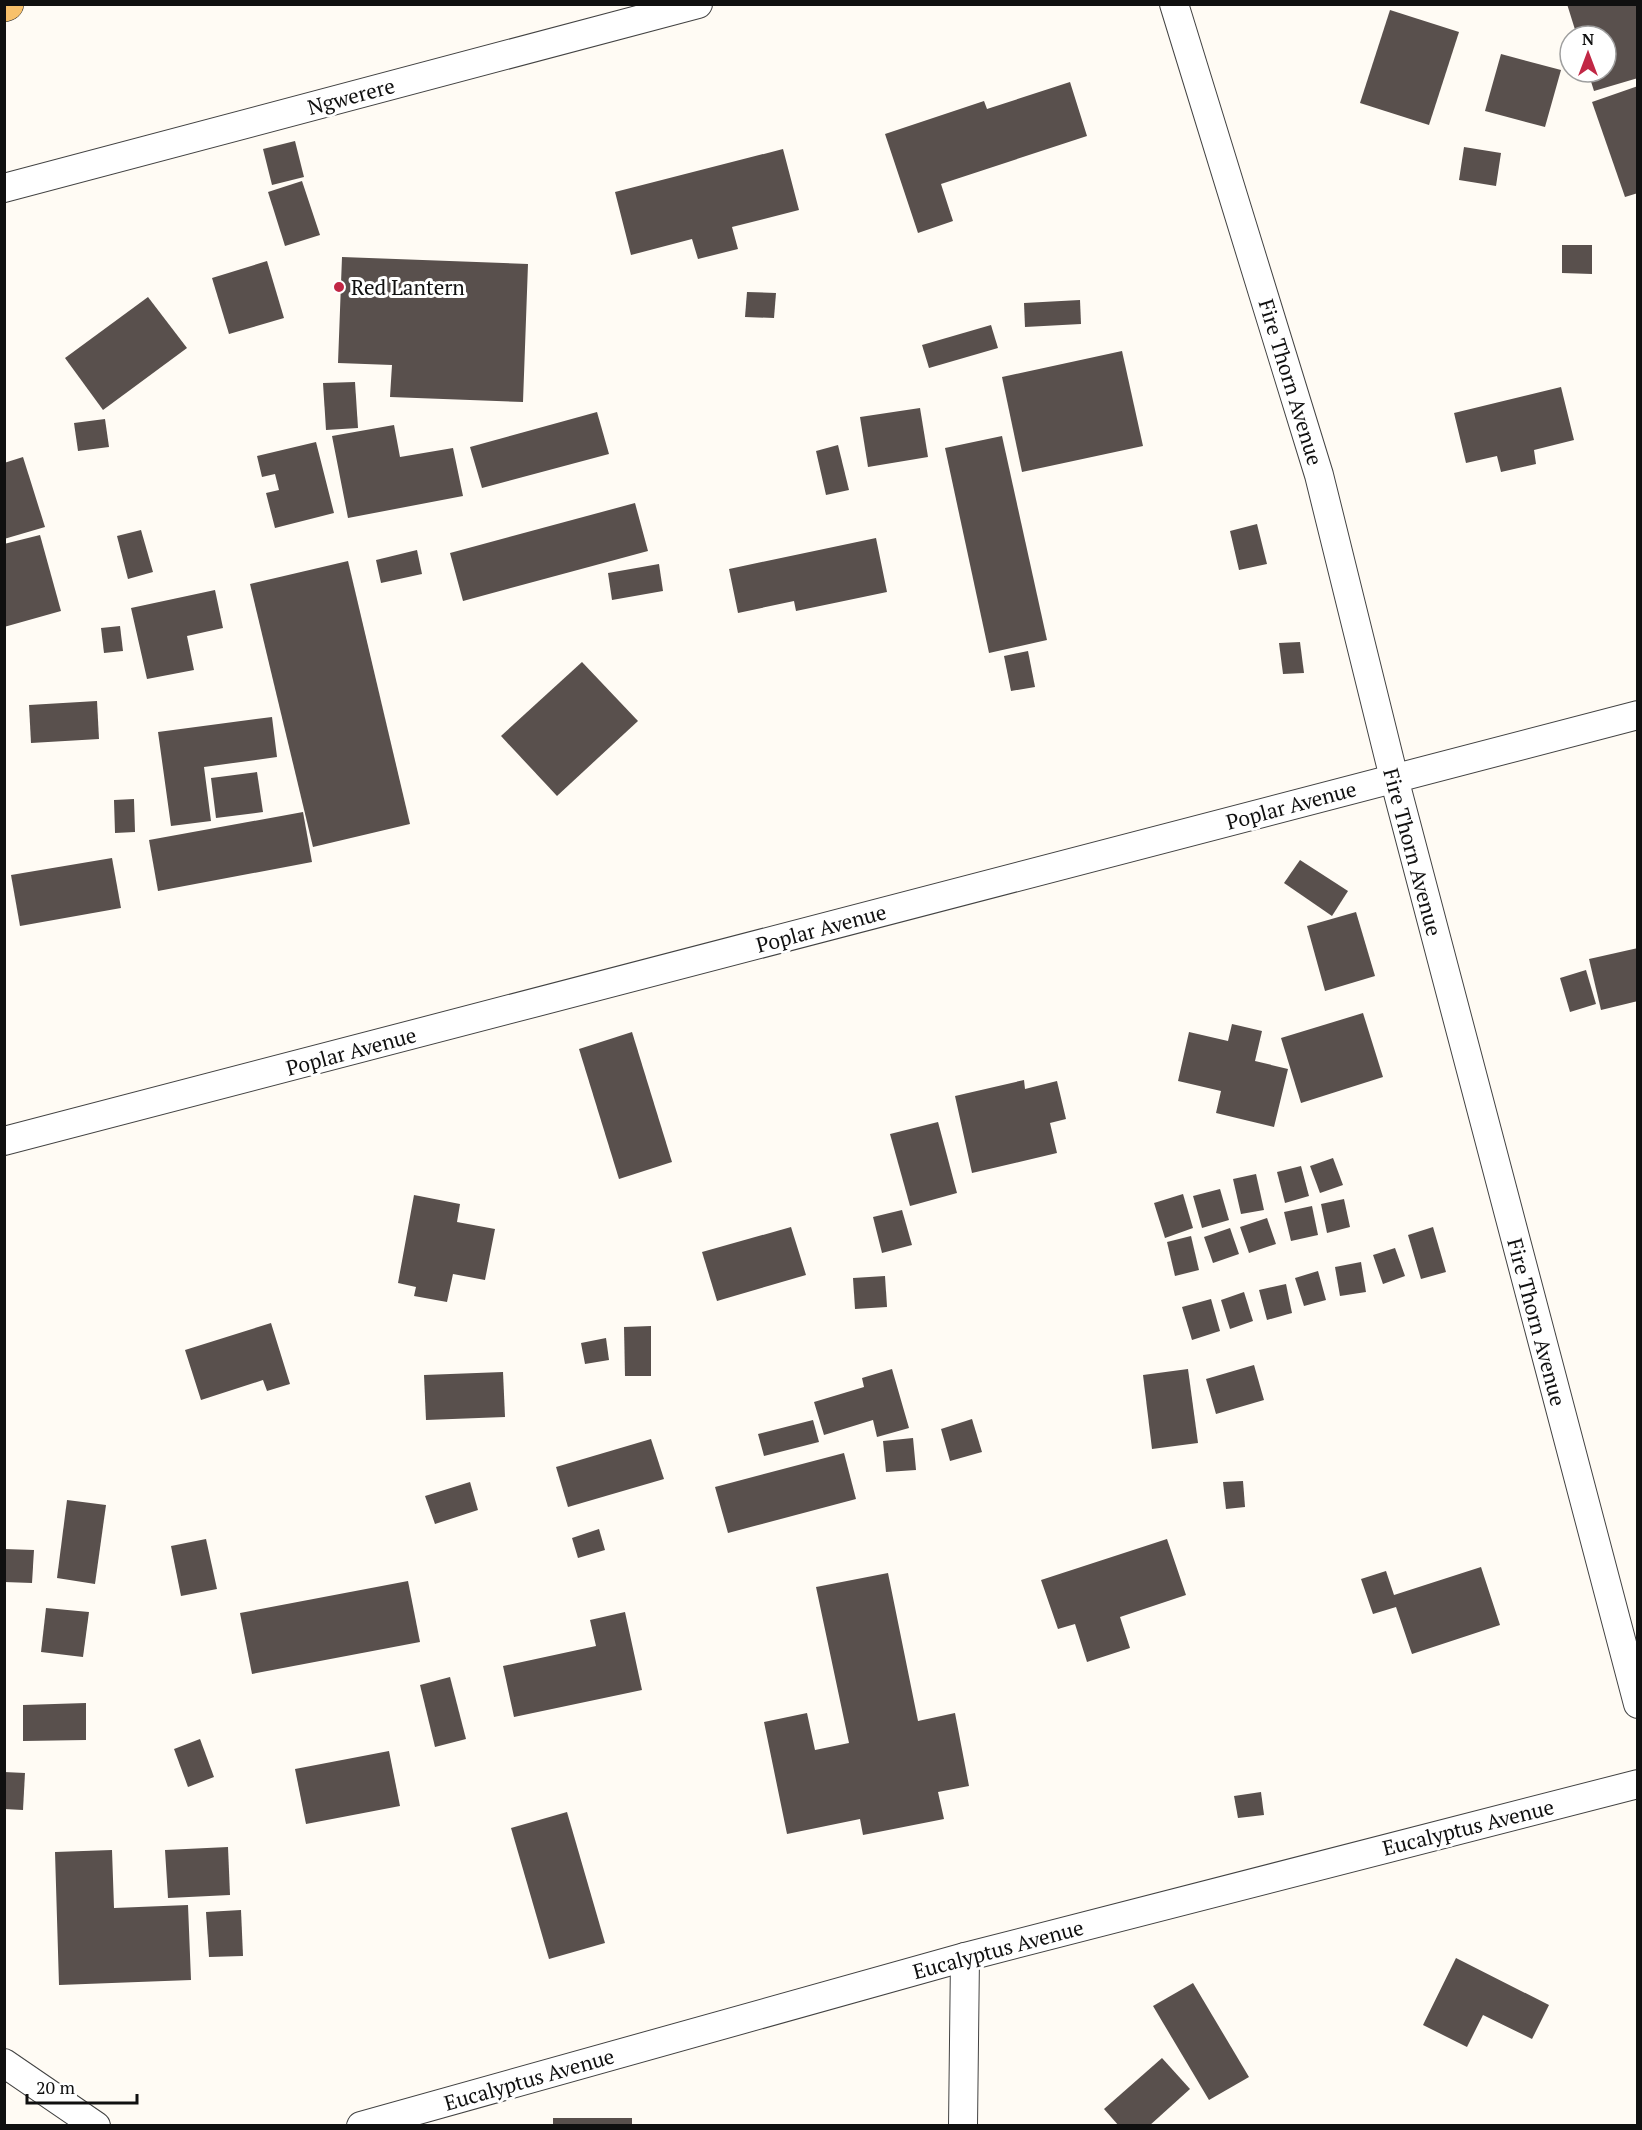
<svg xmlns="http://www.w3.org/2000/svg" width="1642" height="2130" viewBox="0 0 1642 2130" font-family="'PT Serif',serif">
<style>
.building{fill:#59504d}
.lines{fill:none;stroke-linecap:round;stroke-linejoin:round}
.street-casing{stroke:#434343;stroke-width:30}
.primary-casing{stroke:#212121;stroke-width:34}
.street{stroke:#fff;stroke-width:28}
.primary{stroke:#f8c16b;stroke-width:33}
.poi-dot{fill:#c12745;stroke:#fff;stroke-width:2}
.labels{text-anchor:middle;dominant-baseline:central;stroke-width:6;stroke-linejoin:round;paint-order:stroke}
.street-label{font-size:21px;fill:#101010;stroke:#fff}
.poi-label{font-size:21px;fill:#101010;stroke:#fff;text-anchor:start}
</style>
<rect width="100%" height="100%" fill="#fffbf4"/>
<g class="building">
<path d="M 1567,4 L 1638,4 L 1638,78 L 1594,91 L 1588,72 L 1606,72 L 1606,36 L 1577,36 Z"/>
<path d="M 1390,10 L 1459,32 L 1429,125 L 1360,103 Z"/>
<path d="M 1501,54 L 1561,70 L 1545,127 L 1485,111 Z"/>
<path d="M 1070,82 L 1087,136 L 941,184 L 953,221 L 918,233 L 885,134 L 984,101 L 987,109 Z"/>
<path d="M 1638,86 L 1638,193 L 1625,197 L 1592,102 Z"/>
<path d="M 295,141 L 304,177 L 272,185 L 263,149 Z"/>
<path d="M 1464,147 L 1501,153 L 1496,186 L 1459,180 Z"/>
<path d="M 783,149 L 799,210 L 732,227 L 738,249 L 698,259 L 692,239 L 631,255 L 615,192 Z"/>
<path d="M 302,181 L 320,235 L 285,246 L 268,192 Z"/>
<path d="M 1562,245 L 1592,245 L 1592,274 L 1562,273 Z"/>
<path d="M 342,257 L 528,264 L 523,402 L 390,397 L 392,365 L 338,363 Z"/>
<path d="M 267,261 L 284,318 L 229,334 L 212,278 Z"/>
<path d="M 747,292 L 776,293 L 774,318 L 745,317 Z"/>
<path d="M 148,297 L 187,348 L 103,410 L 65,358 Z"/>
<path d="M 1080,300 L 1081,324 L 1025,327 L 1024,303 Z"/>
<path d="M 991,325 L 998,348 L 929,368 L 922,345 Z"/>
<path d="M 1122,351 L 1143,446 L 1022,472 L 1002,377 Z"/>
<path d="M 355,382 L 358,428 L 326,430 L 323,383 Z"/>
<path d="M 1561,387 L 1574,440 L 1534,450 L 1536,464 L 1501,472 L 1497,456 L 1466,463 L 1454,413 Z"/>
<path d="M 920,408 L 928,457 L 868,467 L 860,417 Z"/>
<path d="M 597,412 L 609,454 L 482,488 L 470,447 Z"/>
<path d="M 105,419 L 109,447 L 78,451 L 74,423 Z"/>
<path d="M 394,425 L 400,457 L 453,448 L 463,496 L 348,518 L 332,436 Z"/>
<path d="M 1002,436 L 1047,640 L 989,653 L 945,448 Z"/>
<path d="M 316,442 L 334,513 L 275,528 L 266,493 L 279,490 L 275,474 L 262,477 L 257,456 Z"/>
<path d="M 838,445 L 849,490 L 826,495 L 816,451 Z"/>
<path d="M 23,457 L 45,527 L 4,539 L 4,463 Z"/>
<path d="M 635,503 L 648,551 L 463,601 L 450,553 Z"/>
<path d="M 1257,524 L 1267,564 L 1239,570 L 1230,531 Z"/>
<path d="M 141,530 L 153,572 L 128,579 L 117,536 Z"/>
<path d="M 40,535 L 61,611 L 4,627 L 4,544 Z"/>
<path d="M 876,538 L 887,592 L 796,611 L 794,601 L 738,613 L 729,569 Z"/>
<path d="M 417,550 L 422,574 L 381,583 L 376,560 Z"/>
<path d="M 348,561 L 410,824 L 313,847 L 250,584 Z"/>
<path d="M 659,564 L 663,591 L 612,600 L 608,573 Z"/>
<path d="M 215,590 L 223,628 L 187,636 L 194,670 L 147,679 L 131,608 Z"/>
<path d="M 120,626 L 123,651 L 104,653 L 101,628 Z"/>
<path d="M 1300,642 L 1304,673 L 1283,674 L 1279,643 Z"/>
<path d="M 1028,651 L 1035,687 L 1011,691 L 1004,656 Z"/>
<path d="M 582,662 L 638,721 L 557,796 L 501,736 Z"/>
<path d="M 97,701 L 99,739 L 31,743 L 29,705 Z"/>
<path d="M 272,717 L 277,757 L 204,767 L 211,821 L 171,826 L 158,732 Z"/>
<path d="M 257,772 L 263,812 L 216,818 L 211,778 Z"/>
<path d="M 134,799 L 135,832 L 115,833 L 114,800 Z"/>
<path d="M 303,812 L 312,862 L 158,891 L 149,840 Z"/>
<path d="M 112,858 L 121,908 L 20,926 L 11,875 Z"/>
<path d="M 1300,860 L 1348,891 L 1332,916 L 1284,883 Z"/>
<path d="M 1356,912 L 1375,976 L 1325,991 L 1307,926 Z"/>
<path d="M 1638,948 L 1638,1001 L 1601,1010 L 1589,959 Z"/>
<path d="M 1586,970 L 1596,1004 L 1570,1012 L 1560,978 Z"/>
<path d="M 1363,1013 L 1383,1077 L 1301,1103 L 1281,1038 Z"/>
<path d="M 1232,1024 L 1262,1031 L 1255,1061 L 1288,1069 L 1274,1127 L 1216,1113 L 1221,1091 L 1178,1081 L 1189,1032 L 1228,1041 Z"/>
<path d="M 632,1032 L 672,1162 L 619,1179 L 579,1049 Z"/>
<path d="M 1024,1080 L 1025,1089 L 1057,1081 L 1066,1119 L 1050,1123 L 1057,1153 L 972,1173 L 955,1096 Z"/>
<path d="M 938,1122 L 957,1193 L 910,1206 L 890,1134 Z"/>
<path d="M 1333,1158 L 1343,1185 L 1320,1193 L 1310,1166 Z"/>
<path d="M 1301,1166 L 1309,1196 L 1285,1203 L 1277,1172 Z"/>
<path d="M 1256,1174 L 1264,1210 L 1241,1214 L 1233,1179 Z"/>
<path d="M 1220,1189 L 1229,1220 L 1202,1228 L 1193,1196 Z"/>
<path d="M 1183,1194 L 1193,1228 L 1165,1238 L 1154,1203 Z"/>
<path d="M 414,1195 L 460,1204 L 457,1222 L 495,1229 L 485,1280 L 453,1274 L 447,1302 L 414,1296 L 416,1287 L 398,1283 Z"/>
<path d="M 1344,1199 L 1350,1227 L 1327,1233 L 1321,1204 Z"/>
<path d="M 1312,1206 L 1318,1235 L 1291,1241 L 1284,1212 Z"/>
<path d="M 902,1210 L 912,1245 L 882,1253 L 873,1217 Z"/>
<path d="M 1267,1218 L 1276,1244 L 1249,1253 L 1240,1227 Z"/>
<path d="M 791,1227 L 806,1275 L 717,1301 L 702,1252 Z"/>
<path d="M 1433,1227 L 1446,1272 L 1421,1279 L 1408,1235 Z"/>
<path d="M 1230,1228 L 1239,1254 L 1213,1263 L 1204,1237 Z"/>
<path d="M 1191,1236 L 1199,1270 L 1175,1276 L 1167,1242 Z"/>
<path d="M 1395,1248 L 1405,1276 L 1383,1284 L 1373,1255 Z"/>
<path d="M 1361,1262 L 1366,1292 L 1340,1296 L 1335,1267 Z"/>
<path d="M 1318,1271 L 1326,1300 L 1304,1306 L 1295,1278 Z"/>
<path d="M 885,1276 L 887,1307 L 855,1309 L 853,1278 Z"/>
<path d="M 1286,1284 L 1292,1313 L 1267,1320 L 1259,1290 Z"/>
<path d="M 1244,1292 L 1253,1321 L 1230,1329 L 1221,1300 Z"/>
<path d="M 1211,1299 L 1220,1331 L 1192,1340 L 1182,1307 Z"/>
<path d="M 271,1323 L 290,1384 L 267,1391 L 263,1380 L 201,1400 L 185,1350 Z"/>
<path d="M 651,1326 L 651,1376 L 625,1376 L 624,1327 Z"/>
<path d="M 606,1338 L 609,1360 L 585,1364 L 581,1343 Z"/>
<path d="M 1254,1365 L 1264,1400 L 1216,1414 L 1206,1379 Z"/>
<path d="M 892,1369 L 909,1428 L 877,1437 L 873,1420 L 824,1435 L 814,1402 L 864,1387 L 862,1378 Z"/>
<path d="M 1188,1369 L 1198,1443 L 1152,1449 L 1143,1375 Z"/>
<path d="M 503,1372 L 505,1417 L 426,1420 L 424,1375 Z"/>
<path d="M 972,1419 L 982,1452 L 950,1461 L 941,1429 Z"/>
<path d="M 813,1420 L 819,1442 L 764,1456 L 758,1434 Z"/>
<path d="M 913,1438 L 916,1470 L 886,1472 L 883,1441 Z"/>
<path d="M 651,1439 L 664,1479 L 568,1507 L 556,1467 Z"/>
<path d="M 844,1453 L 856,1499 L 728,1533 L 715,1487 Z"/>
<path d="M 1243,1481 L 1245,1507 L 1226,1509 L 1223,1482 Z"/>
<path d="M 470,1482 L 478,1510 L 435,1524 L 425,1496 Z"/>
<path d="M 67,1500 L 106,1505 L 95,1584 L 57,1578 Z"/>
<path d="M 599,1529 L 605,1550 L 578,1558 L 572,1538 Z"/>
<path d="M 206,1539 L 217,1589 L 181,1596 L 171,1546 Z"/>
<path d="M 1167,1539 L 1186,1595 L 1120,1617 L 1130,1648 L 1087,1662 L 1075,1624 L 1058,1629 L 1041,1580 Z"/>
<path d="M 4,1549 L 34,1550 L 32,1583 L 4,1582 Z"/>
<path d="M 1481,1567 L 1500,1625 L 1412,1654 L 1396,1607 L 1373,1614 L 1361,1579 L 1386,1571 L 1394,1595 Z"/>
<path d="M 888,1573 L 918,1721 L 955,1713 L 969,1786 L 938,1792 L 944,1819 L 863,1835 L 860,1819 L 787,1834 L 764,1722 L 807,1713 L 815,1750 L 849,1743 L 816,1587 Z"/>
<path d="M 408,1581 L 420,1642 L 252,1674 L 240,1613 Z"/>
<path d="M 46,1608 L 89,1612 L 83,1657 L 41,1652 Z"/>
<path d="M 625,1612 L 642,1690 L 514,1717 L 503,1666 L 596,1646 L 590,1620 Z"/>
<path d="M 450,1677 L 466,1739 L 435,1747 L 420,1685 Z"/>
<path d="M 86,1703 L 86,1740 L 23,1741 L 23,1705 Z"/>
<path d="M 200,1739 L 214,1777 L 188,1787 L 174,1749 Z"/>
<path d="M 389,1751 L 400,1806 L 306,1824 L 295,1769 Z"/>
<path d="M 4,1772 L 25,1773 L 23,1810 L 4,1809 Z"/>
<path d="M 1261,1792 L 1264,1815 L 1238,1818 L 1234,1796 Z"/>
<path d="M 567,1812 L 605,1943 L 549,1959 L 511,1828 Z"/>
<path d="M 228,1847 L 230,1895 L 168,1898 L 165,1850 Z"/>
<path d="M 112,1850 L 114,1908 L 188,1905 L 191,1980 L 59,1985 L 55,1852 Z"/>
<path d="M 241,1910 L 243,1956 L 209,1957 L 206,1912 Z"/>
<path d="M 1456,1958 L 1549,2005 L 1532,2039 L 1483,2015 L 1467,2047 L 1423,2025 Z"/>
<path d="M 1193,1983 L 1249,2077 L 1209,2100 L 1153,2006 Z"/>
<path d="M 1162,2058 L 1190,2089 L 1149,2126 L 1119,2126 L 1104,2109 Z"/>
<rect x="553" y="2118" width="79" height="8"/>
</g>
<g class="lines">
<defs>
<g id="street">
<path d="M 1174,4 L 1319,475 L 1394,778 L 1638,1704"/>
<path d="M 4,188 L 698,4"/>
<path d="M 4,1141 L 1638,715"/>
<path d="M 4,2063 L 96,2126"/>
<path d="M 361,2126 L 965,1957 L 1638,1784"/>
<path d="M 963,2126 L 965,1957"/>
</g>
<path id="primary" d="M 4,5 L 7,4"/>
</defs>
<use href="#street" class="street-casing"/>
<use href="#primary" class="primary-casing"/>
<use href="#street" class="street"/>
<use href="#primary" class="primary"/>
</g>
<circle class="poi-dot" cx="339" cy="287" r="6"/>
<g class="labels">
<g class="street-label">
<text transform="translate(351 96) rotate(-15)">Ngwerere</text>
<text transform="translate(1291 382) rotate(73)">Fire Thorn Avenue</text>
<text transform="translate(1291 805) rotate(-15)">Poplar Avenue</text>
<text transform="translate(1413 852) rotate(75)">Fire Thorn Avenue</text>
<text transform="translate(821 928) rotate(-15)">Poplar Avenue</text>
<text transform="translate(351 1051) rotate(-15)">Poplar Avenue</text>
<text transform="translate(1537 1322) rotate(75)">Fire Thorn Avenue</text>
<text transform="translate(1468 1827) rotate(-14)">Eucalyptus Avenue</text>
<text transform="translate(998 1949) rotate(-15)">Eucalyptus Avenue</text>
<text transform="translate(529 2079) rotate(-16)">Eucalyptus Avenue</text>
</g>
<g class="poi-label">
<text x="351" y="287">Red Lantern</text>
</g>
</g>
<rect width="1642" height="2130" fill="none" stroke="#101010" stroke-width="12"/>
<g transform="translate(1588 54)"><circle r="28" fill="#ffffff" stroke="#9f9f9f" stroke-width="1.5"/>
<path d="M0-4.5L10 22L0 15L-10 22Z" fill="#c12745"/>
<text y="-9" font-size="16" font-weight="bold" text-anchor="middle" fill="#101010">N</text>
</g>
<path d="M27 2094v9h110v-9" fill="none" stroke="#101010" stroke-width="3"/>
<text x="36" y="2094" font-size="18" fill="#101010" stroke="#ffffff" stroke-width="4.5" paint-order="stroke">20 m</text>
</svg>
